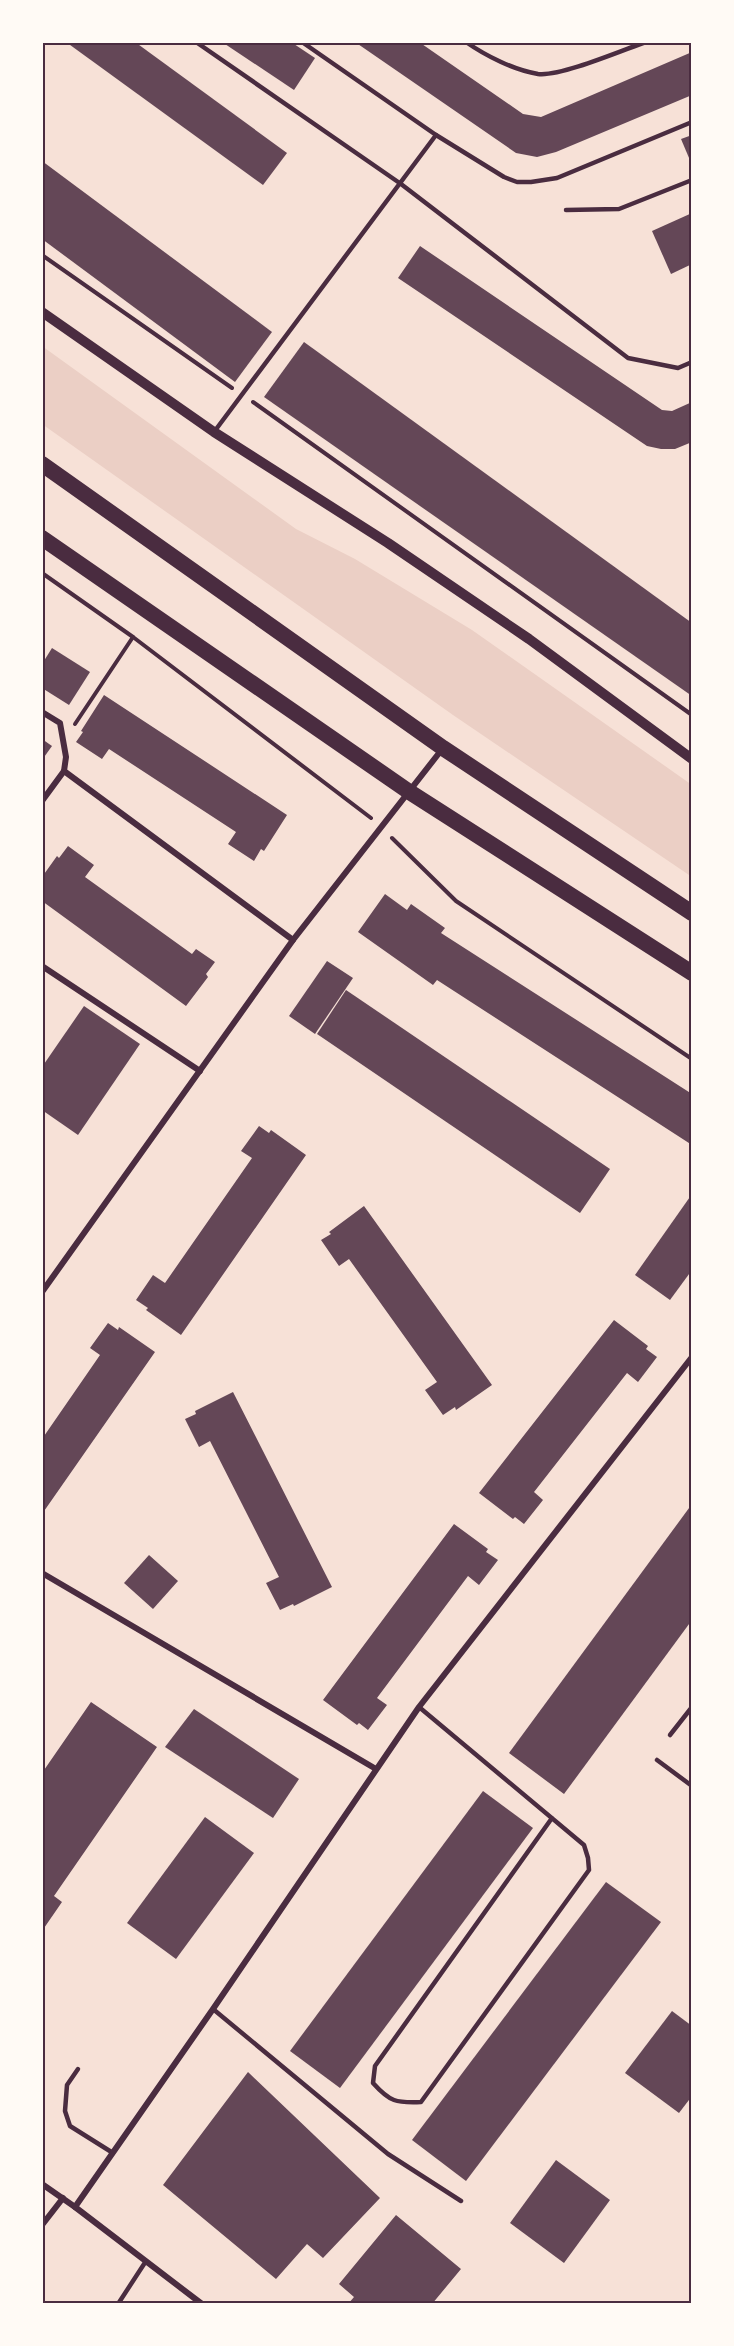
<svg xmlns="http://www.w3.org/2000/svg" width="734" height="2346" viewBox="0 0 734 2346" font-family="Commissioner,sans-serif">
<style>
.green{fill:#ebcfc5}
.building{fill:#644757}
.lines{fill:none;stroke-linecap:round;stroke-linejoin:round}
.path{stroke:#4a2c40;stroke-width:4}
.service{stroke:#4a2c40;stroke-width:4.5}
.minor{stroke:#4a2c40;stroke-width:6}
.tertiary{stroke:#4a2c40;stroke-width:10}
.trunk{stroke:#4a2c40;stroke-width:16}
.neatline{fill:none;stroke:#4a2c40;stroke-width:2}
</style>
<rect width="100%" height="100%" fill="#f7e1d7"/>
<path class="green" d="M 42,346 L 296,529 L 355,559 L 472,630 L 692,785 L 692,877 L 453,715 L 42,424 Z"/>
<g class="building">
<path d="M 66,42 L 135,42 L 287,153 L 263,185 Z"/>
<path d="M 222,42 L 291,42 L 315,58 L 294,90 Z"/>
<path d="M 355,42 L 419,42 L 523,114 L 541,117 L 692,52 L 692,95 L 556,152 L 537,157 L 516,153 Z"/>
<path d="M 692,135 L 692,165 L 681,139 Z"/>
<path d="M 42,161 L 272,332 L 235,382 L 42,239 Z"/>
<path d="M 692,213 L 692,264 L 671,274 L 652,231 Z"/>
<path d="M 420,246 L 662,410 L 672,411 L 692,402 L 692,442 L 675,449 L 661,449 L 647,446 L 398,278 Z"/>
<path d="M 304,342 L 692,623 L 692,696 L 264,397 Z"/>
<path d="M 52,648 L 90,672 L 69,705 L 42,688 L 42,664 Z"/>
<path d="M 104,695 L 287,815 L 264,851 L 261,849 L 254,861 L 228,844 L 236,832 L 109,749 L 102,759 L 76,742 L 83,732 L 81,731 Z"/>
<path d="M 42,739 L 52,746 L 42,760 Z"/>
<path d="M 68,846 L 94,865 L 85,877 L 192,954 L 196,949 L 215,962 L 206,974 L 208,977 L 186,1006 L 42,901 L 42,877 L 57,856 L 59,858 Z"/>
<path d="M 385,894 L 407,910 L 411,904 L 445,928 L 441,933 L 692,1094 L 692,1145 L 437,980 L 433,985 L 358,932 Z"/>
<path d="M 327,961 L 353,978 L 315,1034 L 289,1016 Z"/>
<path d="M 346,990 L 610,1169 L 580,1213 L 317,1034 Z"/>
<path d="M 84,1006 L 140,1044 L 78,1135 L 42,1110 L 42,1067 Z"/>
<path d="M 259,1126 L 269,1133 L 271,1130 L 306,1155 L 181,1335 L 146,1310 L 148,1308 L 136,1300 L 153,1275 L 165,1283 L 252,1158 L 241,1151 Z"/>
<path d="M 692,1194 L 692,1270 L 670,1300 L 635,1275 Z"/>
<path d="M 364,1206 L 492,1385 L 456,1410 L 455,1407 L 443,1415 L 425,1390 L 437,1382 L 349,1259 L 339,1266 L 321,1240 L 331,1234 L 329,1232 Z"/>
<path d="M 614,1320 L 648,1346 L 646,1349 L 657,1357 L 638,1382 L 627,1373 L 534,1492 L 543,1500 L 524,1524 L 515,1517 L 513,1519 L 479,1493 Z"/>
<path d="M 108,1323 L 118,1330 L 119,1327 L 155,1352 L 42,1514 L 42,1439 L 100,1355 L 90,1348 Z"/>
<path d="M 233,1392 L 332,1587 L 294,1606 L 293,1604 L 280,1610 L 266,1583 L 279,1577 L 210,1441 L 199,1447 L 185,1419 L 196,1414 L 195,1411 Z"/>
<path d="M 692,1504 L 692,1620 L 564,1794 L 509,1753 Z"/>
<path d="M 454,1524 L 488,1549 L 486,1552 L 498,1560 L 479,1585 L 468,1576 L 377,1698 L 387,1705 L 368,1730 L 359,1723 L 357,1725 L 323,1700 Z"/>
<path d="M 149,1555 L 178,1581 L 153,1609 L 124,1583 Z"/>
<path d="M 91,1702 L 157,1747 L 54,1896 L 62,1902 L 42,1931 L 42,1773 Z"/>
<path d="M 194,1709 L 299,1779 L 273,1818 L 165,1747 Z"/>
<path d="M 483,1791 L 533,1828 L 340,2088 L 290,2051 Z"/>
<path d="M 205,1817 L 254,1853 L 176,1959 L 127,1923 Z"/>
<path d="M 606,1882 L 661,1922 L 466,2181 L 412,2140 Z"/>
<path d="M 672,2011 L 692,2026 L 692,2096 L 679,2113 L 625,2073 Z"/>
<path d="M 248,2072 L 380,2198 L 323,2258 L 307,2244 L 276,2279 L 163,2185 Z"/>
<path d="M 556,2160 L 610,2200 L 564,2263 L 510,2223 Z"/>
<path d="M 396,2215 L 461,2269 L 432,2304 L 348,2304 L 354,2297 L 339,2284 Z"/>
</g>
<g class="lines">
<g class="path">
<path d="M 42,255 L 232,388"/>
<path d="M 253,402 L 692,715"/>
<path d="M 42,573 L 133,637 L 371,818"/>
<path d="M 75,724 L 133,637"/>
<path d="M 392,838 L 456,901 L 692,1059"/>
</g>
<g class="service">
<path d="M 196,42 L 401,184 L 628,358 L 678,368 L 692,362"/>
<path d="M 302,42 L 436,135 L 504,177 L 517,182 L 531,182 L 557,178 L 692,122"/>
<path d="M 466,42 C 486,56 514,70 538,74 C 560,77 623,50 646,42"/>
<path d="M 566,210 L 619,209 L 692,180"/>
<path d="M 214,432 L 436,135"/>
<path d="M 419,1707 L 584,1845 L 588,1858 L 589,1870 L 421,2102 C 396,2103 390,2102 373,2083 L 375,2066 L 552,1818"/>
<path d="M 670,1735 L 692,1707"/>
<path d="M 657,1760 L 692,1786"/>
<path d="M 213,2009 L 388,2154 L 461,2201"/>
<path d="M 78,2069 L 67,2085 L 65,2111 L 70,2126 L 113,2153"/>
<path d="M 118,2304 L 146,2261"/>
</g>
<g class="minor">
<path d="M 42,712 L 60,723 L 66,757 L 64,771 L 293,940"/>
<path d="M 42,801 L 64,771"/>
<path d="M 42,966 L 200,1071"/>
<path d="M 42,1292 L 293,940 L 443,748"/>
<path d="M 42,1573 L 376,1769"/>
<path d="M 42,2184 L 75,2207 L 202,2304"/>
<path d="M 75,2207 L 213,2009 L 419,1707 L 692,1357"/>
<path d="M 42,2225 L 63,2198"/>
</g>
<path class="tertiary" d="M 42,312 L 214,432 L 388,543 L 529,639 L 692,759"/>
<g class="trunk">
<path d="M 42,464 L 443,748 L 692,913"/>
<path d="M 42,538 L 408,791 L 692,973"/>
</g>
</g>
<rect width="734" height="2346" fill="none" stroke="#fffaf5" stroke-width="87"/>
<rect x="44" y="44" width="646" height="2258" class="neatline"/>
</svg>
